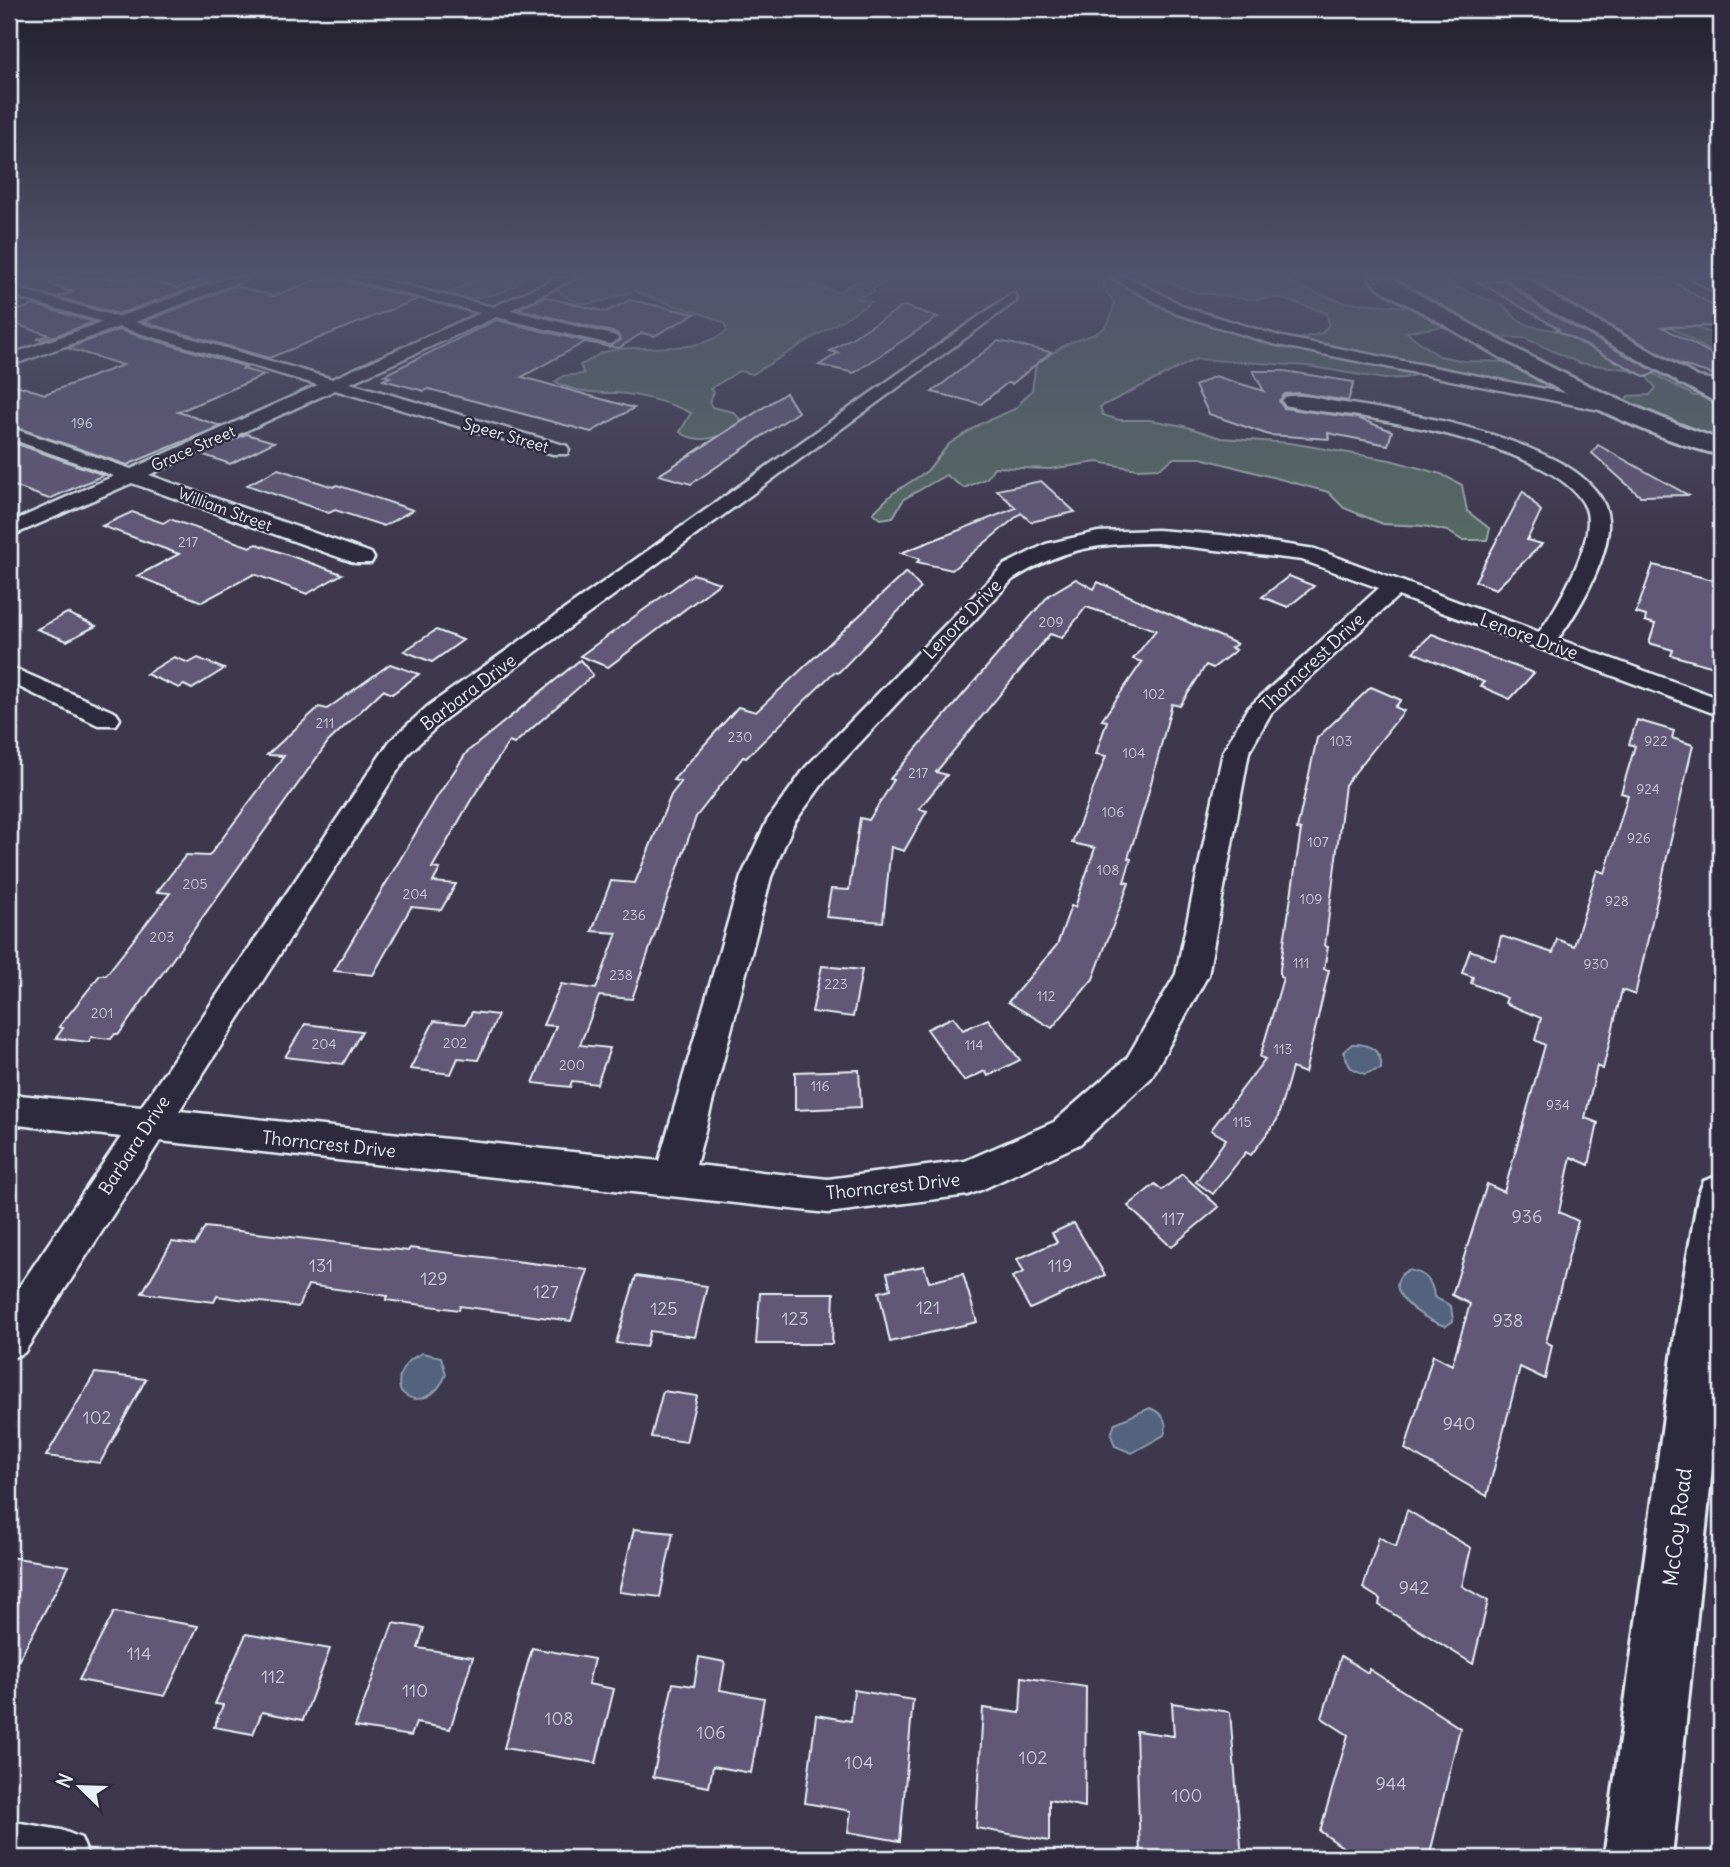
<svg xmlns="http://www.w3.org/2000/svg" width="1730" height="1867" viewBox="0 0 1730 1867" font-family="Delius,sans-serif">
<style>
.green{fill:#566962;stroke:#9fadad;stroke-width:2}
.water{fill:#53647e;stroke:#8f9caf;stroke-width:2}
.building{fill:#615976;stroke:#e8f1f8;stroke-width:2}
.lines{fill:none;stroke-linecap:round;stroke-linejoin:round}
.street-casing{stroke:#e8f1f8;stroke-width:5}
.secondary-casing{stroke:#e8f1f8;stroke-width:6}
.street{fill:#2f2a3d;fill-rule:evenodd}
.secondary{fill:#2f2a3d;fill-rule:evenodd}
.labels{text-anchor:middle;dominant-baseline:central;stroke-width:5;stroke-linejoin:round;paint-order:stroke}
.number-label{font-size:14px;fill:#c6cbd8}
.far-street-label{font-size:16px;fill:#e8f1f8;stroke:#2f2a3d}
.street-label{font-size:18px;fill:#e8f1f8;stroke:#2f2a3d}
.near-number-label{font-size:18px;fill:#c6cbd8}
.near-street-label{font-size:21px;fill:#e8f1f8;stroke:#2f2a3d}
</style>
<rect width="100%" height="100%" fill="#3e384e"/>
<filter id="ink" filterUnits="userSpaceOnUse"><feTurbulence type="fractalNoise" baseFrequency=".0143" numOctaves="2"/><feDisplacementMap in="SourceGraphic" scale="14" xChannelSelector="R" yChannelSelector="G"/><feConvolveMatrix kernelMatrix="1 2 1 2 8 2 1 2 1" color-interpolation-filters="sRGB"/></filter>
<g filter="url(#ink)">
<g class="green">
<path d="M 480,278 L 522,278 C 508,297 470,300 449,298 L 449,293 Z"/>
<path d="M 570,278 L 781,278 L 838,292 L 863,278 L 888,278 L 889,281 L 873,288 L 874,292 L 856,298 L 872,302 L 753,374 L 739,371 L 710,389 L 714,392 L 709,402 L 712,407 L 733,412 L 742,421 C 726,437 699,446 680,432 L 691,413 C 674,404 634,393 615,393 C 593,393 575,392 555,382 L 563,376 L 584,374 L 580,365 C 590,362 595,355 604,352 C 645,341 691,358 727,331 L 724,323 C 696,308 664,306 636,291 C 608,296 579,320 554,285 Z"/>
<path d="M 1098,278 L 1117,278 L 1170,309 L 1233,332 L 1303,350 L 1424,372 L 1405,378 L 1384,379 L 1307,366 L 1196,359 L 1100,407 L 1103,415 L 1119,420 L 1150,420 L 1184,426 L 1221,438 L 1290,443 L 1390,460 L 1441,474 L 1462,485 L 1467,511 L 1490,529 L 1487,540 L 1462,540 L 1447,531 L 1424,526 L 1383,524 L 1344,508 L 1328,492 L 1201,458 L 1174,458 L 1160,468 L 1137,469 L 1097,462 L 1050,469 L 994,467 L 987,478 L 964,488 L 946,475 L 904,499 L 893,517 L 881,519 L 873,513 L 892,494 L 927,471 L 949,444 L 982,423 L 1015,409 L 1032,390 L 1036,364 C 1047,358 1058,348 1069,343 C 1095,332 1110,336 1114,302 L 1106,292 L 1103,281 Z"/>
<path d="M 1121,278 L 1286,278 L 1293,285 L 1343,302 L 1424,308 L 1453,325 L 1406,332 L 1439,356 L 1464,361 L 1516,362 L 1592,402 L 1316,348 L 1302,338 L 1322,333 L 1329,324 L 1327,313 L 1280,298 L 1249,299 L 1195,292 L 1170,282 L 1127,282 Z"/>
<path d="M 1380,278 L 1444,278 L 1456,287 L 1504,306 L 1516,318 L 1530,326 L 1553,330 L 1615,328 L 1671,353 L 1646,354 L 1636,360 L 1636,364 L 1694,396 L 1721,394 L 1721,445 L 1645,420 L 1625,401 L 1628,396 L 1650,395 L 1656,388 L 1647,377 L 1626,369 L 1579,363 L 1525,338 L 1480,337 Z"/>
<path d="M 1591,278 L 1615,278 L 1678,319 L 1721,338 L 1721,358 Z"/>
</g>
<g class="water">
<path d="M 1352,1044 C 1369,1043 1383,1051 1381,1069 L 1364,1074 L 1351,1068 L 1343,1052 Z"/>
<path d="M 1408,1270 C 1423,1272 1433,1280 1434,1297 L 1451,1306 L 1453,1321 L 1446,1326 C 1426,1322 1375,1288 1408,1270 Z"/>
<path d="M 422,1353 L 441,1357 L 446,1374 C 440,1393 416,1410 400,1390 C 396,1372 407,1360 422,1353 Z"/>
<path d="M 1150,1408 C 1162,1413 1169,1422 1164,1435 L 1132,1453 L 1115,1446 L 1111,1435 L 1115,1423 Z"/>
</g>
<g class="building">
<path d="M 51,278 L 141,278 L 178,288 L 204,279 L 212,281 L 118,314 L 57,297 L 73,292 L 50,285 Z"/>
<path d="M 331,278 L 418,299 L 269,358 L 143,322 L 235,286 L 273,296 L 314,281 Z"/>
<path d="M 1668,278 L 1721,311 L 1721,326 L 1662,327 L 1721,359 L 1721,377 L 1679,364 L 1558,297 L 1533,279 Z"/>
<path d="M 1504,280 L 1542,309 L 1657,372 L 1646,377 L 1556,330 L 1559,329 L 1477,281 Z"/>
<path d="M 545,297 L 606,312 L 630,300 L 695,314 L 654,336 L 642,333 L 619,348 L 585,342 L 522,377 L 634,408 L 591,432 L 429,389 L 424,391 L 383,380 L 390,377 L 384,375 L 496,320 L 609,347 L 621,340 L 617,333 L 518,309 Z"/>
<path d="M 34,305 L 94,322 L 43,340 L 37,339 L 49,335 L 9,322 L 9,313 Z"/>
<path d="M 904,306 L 938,317 L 854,373 L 819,365 L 838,353 L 830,351 Z"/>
<path d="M 119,330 L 247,367 L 243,369 L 265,375 L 178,412 L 221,426 L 127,465 L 9,425 L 9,383 L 45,394 L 123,365 L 67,348 Z"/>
<path d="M 998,341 L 1051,352 L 1012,384 L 1007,383 L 981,404 L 932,392 Z"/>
<path d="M 1253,371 L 1284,371 L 1354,382 L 1348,401 L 1298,393 L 1285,394 L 1279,401 L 1284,408 L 1357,418 L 1392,431 L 1388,445 L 1328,433 L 1329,439 L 1269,435 L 1209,414 L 1195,386 L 1215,376 L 1264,391 Z"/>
<path d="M 786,393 L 798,412 L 691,484 L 659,475 Z"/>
<path d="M 246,434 L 274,442 L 230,464 L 201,454 Z"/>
<path d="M 9,441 L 104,475 L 49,499 L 9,484 Z"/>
<path d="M 1598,445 L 1688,495 L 1640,496 L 1592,453 Z"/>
<path d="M 278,469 L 333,487 L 337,485 L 413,510 L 384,526 L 335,510 L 329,513 L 247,485 Z"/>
<path d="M 1041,481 L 1075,512 L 1031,522 L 1021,513 L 952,570 L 917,562 L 920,559 L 901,553 L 1016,508 L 997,490 Z"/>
<path d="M 1523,491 L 1541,511 L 1527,540 L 1542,544 L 1496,589 L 1475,581 Z"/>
<path d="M 132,512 L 163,523 L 170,519 L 250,547 L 257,544 L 342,574 L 307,594 L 254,574 L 202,602 L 137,576 L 179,554 L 102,526 Z"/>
<path d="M 1653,565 L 1721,582 L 1721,634 L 1714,667 L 1671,655 L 1673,650 L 1649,643 L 1655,624 L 1645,621 L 1646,616 L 1636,613 Z"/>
<path d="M 906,572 L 921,588 L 838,673 L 834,672 L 746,758 L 743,757 L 696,817 L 632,999 L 599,996 L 580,1045 L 610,1048 L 597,1084 L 572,1081 L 570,1087 L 533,1083 L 556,1026 L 543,1025 L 561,984 L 596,989 L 617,933 L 592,931 L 611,881 L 635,883 L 671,795 L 681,782 L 673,780 L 738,707 L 756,712 Z"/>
<path d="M 693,574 L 720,583 L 608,667 L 580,656 Z"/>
<path d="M 1289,576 L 1314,586 L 1288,607 L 1262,597 Z"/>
<path d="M 1076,579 L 1094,589 L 1098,582 L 1237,644 L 1231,648 L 1236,650 L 1213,668 L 1206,665 L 1180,706 L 1172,704 L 1146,802 L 1128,858 L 1131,859 L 1124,882 L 1129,883 L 1093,979 L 1052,1028 L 1008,1002 L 1057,945 L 1071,906 L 1075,907 L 1095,848 L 1072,843 L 1106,756 L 1096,754 L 1107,721 L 1102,720 L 1142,662 L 1133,659 L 1156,630 L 1086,607 L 1062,638 L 1050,634 L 936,772 L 947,775 L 919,809 L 927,811 L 904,851 L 891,847 L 883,922 L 826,917 L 831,889 L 849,890 L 860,818 L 869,820 L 894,780 L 890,779 L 1049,595 Z"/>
<path d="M 67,613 L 96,626 L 67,641 L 37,629 Z"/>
<path d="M 436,630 L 463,640 L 432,662 L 404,651 Z"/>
<path d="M 1432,634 L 1503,662 L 1534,673 L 1510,699 L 1480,686 L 1484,682 L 1413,652 Z"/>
<path d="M 174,657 L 189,663 L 198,658 L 224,669 L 192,689 L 184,685 L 179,688 L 146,674 Z"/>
<path d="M 580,660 L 593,675 L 514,744 L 509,742 L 471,800 L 432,868 L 440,869 L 433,882 L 456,884 L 441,910 L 411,907 L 373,975 L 334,971 L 437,797 L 467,752 Z"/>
<path d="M 390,664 L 419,674 L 392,694 L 383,690 L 328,742 L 119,1034 L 115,1034 L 111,1039 L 92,1037 L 88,1042 L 56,1038 L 63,1028 L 59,1027 L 100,975 L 106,975 L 170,893 L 157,892 L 186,855 L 209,856 L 284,756 L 267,755 L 319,707 L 327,709 Z"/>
<path d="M 1371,687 L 1401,700 L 1395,707 L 1404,711 L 1345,785 L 1325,946 L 1328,947 L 1324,969 L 1329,970 L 1305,1073 L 1292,1068 L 1277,1120 L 1251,1155 L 1246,1152 L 1213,1194 L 1196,1182 L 1226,1139 L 1211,1130 L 1265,1059 L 1260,1057 L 1283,978 L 1280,977 L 1280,969 L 1301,830 L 1297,829 L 1317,738 Z"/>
<path d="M 1637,720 L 1674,731 L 1672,738 L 1693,745 L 1635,995 L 1622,990 L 1603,1069 L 1597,1066 L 1585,1118 L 1598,1123 L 1589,1165 L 1571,1157 L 1559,1212 L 1578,1221 L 1546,1342 L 1552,1345 L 1545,1379 L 1520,1367 L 1487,1496 L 1405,1449 L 1433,1355 L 1452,1365 L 1470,1304 L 1452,1295 L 1487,1184 L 1504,1192 L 1545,1045 L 1535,1040 L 1541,1018 L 1505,1003 L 1507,998 L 1471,983 L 1473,977 L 1462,973 L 1470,950 L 1495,960 L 1501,936 L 1553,953 L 1557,939 L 1574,946 L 1597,870 L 1605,873 L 1628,795 L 1621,793 L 1635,746 L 1629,744 Z"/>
<path d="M 822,966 L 862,970 L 853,1017 L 812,1012 Z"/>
<path d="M 472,1012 L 498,1015 L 478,1060 L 458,1058 L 451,1074 L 410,1069 L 434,1021 L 466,1024 Z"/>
<path d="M 953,1017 L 963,1030 L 988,1019 L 1020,1060 L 988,1076 L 985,1071 L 964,1081 L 927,1029 Z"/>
<path d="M 305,1024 L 362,1031 L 343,1064 L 285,1057 Z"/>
<path d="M 859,1070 L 861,1107 L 795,1110 L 795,1072 Z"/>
<path d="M 1182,1174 L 1219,1207 L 1171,1247 L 1128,1206 L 1155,1184 L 1162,1190 Z"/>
<path d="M 1074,1223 L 1105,1275 L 1030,1309 L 1012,1277 L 1024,1272 L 1017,1259 L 1057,1242 L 1052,1233 Z"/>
<path d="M 205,1227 L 408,1251 L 410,1248 L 588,1270 L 571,1321 L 460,1306 L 459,1310 L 386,1300 L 388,1296 L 308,1285 L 298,1307 L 217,1296 L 214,1302 L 142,1293 L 172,1242 L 195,1245 Z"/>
<path d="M 924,1266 L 929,1282 L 963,1274 L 977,1322 L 890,1342 L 879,1292 L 891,1289 L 887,1273 Z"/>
<path d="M 636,1276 L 707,1286 L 695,1337 L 650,1331 L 646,1347 L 616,1343 Z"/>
<path d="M 760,1293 L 834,1293 L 832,1344 L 756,1344 Z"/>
<path d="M 95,1373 L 146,1379 L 100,1463 L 46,1456 Z"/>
<path d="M 663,1391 L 697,1396 L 686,1442 L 651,1437 Z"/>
<path d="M 1407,1510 L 1471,1548 L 1462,1586 L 1488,1601 L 1473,1664 L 1379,1605 L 1380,1599 L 1363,1588 L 1379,1537 L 1396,1547 Z"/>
<path d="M 634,1529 L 673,1533 L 660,1597 L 619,1592 Z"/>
<path d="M 9,1557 L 69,1566 L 9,1678 Z"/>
<path d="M 114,1612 L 198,1626 L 165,1696 L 79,1680 Z"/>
<path d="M 393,1623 L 424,1628 L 418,1648 L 473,1657 L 450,1729 L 416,1723 L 411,1736 L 355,1727 Z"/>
<path d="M 246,1634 L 330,1649 L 303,1720 L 262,1712 L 253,1734 L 214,1727 L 223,1705 L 215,1704 Z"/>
<path d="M 532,1648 L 594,1659 L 588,1684 L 614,1689 L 596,1763 L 504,1748 Z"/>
<path d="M 1341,1656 L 1368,1673 L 1369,1669 L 1460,1728 L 1429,1858 L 1358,1858 L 1320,1831 L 1348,1735 L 1322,1718 Z"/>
<path d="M 699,1657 L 725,1662 L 720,1690 L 764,1698 L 751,1773 L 713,1766 L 709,1787 L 653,1777 L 673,1683 L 694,1686 Z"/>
<path d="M 1022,1677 L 1086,1687 L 1085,1807 L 1049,1800 L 1049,1841 L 976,1828 L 983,1708 L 1020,1713 Z"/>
<path d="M 854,1690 L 913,1700 L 900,1841 L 848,1832 L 851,1811 L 805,1803 L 816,1715 L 851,1721 Z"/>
<path d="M 1172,1703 L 1230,1712 L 1242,1858 L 1163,1858 L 1140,1854 L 1136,1731 L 1174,1736 Z"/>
</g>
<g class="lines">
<defs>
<g id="street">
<path d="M 228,278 L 249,278 L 135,322 L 332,379 L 480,313 L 347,278 L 373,278 L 493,307 L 557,278 L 576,278 L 510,310 L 616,336 L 618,339 L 610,344 L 496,317 L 350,383 L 567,446 L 569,450 L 567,454 L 553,454 L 335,390 L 149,475 L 371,553 L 374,558 L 371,563 L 355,563 L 132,483 L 9,537 L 9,523 L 114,476 L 9,438 L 9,427 L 131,469 L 318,385 L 119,327 L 9,366 L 9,355 L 103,322 L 9,295 L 9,286 L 118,317 Z"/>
<path d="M 1112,278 L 1130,278 L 1187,308 L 1282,337 L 1605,401 L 1614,406 L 1605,411 L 1273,344 L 1177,314 Z"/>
<path d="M 1691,278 L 1709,278 L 1721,286 L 1721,296 Z"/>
<path d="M 1011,294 L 1016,295 L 1016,301 L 446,718 L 409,753 L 179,1111 L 659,1161 L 741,877 L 767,821 L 806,767 L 1004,565 L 1046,544 L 1098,532 L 1157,530 L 1221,535 L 1315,549 L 1539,632 C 1557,609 1597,539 1586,509 C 1565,454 1413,425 1359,416 C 1335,412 1309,411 1285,405 L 1282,401 L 1285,397 C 1301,393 1321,399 1337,402 C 1411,413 1490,427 1557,461 C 1577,471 1602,490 1607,513 C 1615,549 1579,611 1558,639 L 1721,699 L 1721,716 L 1398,596 L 1271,713 L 1249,752 L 1208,975 L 1151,1078 L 1080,1144 L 981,1190 L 968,1195 L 828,1213 L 160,1141 L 24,1353 L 9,1359 L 9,1302 L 121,1137 L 9,1124 L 9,1094 L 141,1107 L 390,741 L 428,706 ZM 1157,543 L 1302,560 L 1379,588 L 1247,709 L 1223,752 L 1176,974 L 1127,1058 L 1054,1122 L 965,1161 L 828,1179 L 696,1165 L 771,877 L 794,823 L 826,779 L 1012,580 C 1062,548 1098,543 1157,543 Z"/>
<path d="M 1685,375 L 1721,381 L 1721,391 L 1679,384 L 1676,380 Z"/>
<path d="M 9,666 L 116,713 L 120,719 L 116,725 L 98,725 L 9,682 Z"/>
<path d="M 9,1821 L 61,1830 L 81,1838 L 89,1858 L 9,1858 Z"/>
</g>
<g id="secondary">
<path d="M 1369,278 L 1391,278 C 1497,341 1604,400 1721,440 L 1721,455 C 1626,433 1512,365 1428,315 C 1410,305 1382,294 1369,278 Z"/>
<path d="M 1506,278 L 1527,278 L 1557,299 L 1721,390 L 1721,405 L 1543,307 Z"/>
<path d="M 1721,1175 L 1721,1381 L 1672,1858 L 1604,1858 L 1678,1313 L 1698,1196 L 1704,1181 Z"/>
</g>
</defs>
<use href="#street" class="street-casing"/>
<use href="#secondary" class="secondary-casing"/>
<use href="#street" class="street"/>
<use href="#secondary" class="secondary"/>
</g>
</g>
<linearGradient id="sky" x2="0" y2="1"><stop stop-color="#221f2b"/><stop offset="0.51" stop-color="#52536e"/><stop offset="1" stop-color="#52536e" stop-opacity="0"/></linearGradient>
<rect width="1730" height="540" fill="url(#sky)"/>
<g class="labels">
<g class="number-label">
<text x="82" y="423">196</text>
<text x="188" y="542">217</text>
<text x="1051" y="622">209</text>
<text x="1154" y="694">102</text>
<text x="325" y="723">211</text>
<text x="740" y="737">230</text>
<text x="1341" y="741">103</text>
<text x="1656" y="741">922</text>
<text x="1134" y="753">104</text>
<text x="918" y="773">217</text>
<text x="1648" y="789">924</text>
<text x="1113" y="812">106</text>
<text x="1639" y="838">926</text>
<text x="1318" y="842">107</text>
<text x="1108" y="870">108</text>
<text x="195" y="884">205</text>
<text x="415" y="894">204</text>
<text x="1311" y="899">109</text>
<text x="1617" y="901">928</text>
<text x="634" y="915">236</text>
<text x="162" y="937">203</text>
<text x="1301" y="963">111</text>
<text x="1596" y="964">930</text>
<text x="621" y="975">238</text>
<text x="836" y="984">223</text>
<text x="1046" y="996">112</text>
<text x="102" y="1013">201</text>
<text x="455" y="1043">202</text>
<text x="324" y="1044">204</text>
<text x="974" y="1045">114</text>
<text x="1283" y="1049">113</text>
<text x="572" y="1065">200</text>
<text x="820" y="1086">116</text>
<text x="1558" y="1105">934</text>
<text x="1242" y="1122">115</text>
</g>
<g class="far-street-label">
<text transform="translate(506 435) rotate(16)">Speer Street</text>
<text transform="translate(193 448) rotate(-24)">Grace Street</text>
<text transform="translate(225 509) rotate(20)">William Street</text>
</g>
<g class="street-label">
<text transform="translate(962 619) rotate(-46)">Lenore Drive</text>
<text transform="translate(1529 636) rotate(20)">Lenore Drive</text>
<text transform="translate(1312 662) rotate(-43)">Thorncrest Drive</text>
<text transform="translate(468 692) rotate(-37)">Barbara Drive</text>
<text transform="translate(329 1144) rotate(6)">Thorncrest Drive</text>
<text transform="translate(134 1145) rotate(-57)">Barbara Drive</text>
<text transform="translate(893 1186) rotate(-6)">Thorncrest Drive</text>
</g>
<g class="near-number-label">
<text x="1527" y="1216">936</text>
<text x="1173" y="1218">117</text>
<text x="321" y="1265">131</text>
<text x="1060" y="1265">119</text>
<text x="434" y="1278">129</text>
<text x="546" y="1291">127</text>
<text x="928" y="1307">121</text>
<text x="664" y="1308">125</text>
<text x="795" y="1318">123</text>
<text x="1508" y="1320">938</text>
<text x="97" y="1417">102</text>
<text x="1459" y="1423">940</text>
<text x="1414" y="1587">942</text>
<text x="139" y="1653">114</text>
<text x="273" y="1676">112</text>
<text x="415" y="1690">110</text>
<text x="559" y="1718">108</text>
<text x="711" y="1732">106</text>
<text x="1033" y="1757">102</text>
<text x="859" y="1762">104</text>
<text x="1391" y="1783">944</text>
<text x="1187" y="1795">100</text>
</g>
<g class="near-street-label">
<text transform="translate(1677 1527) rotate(-83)">McCoy Road</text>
</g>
</g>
<rect width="1730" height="1867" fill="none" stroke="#2f2a3d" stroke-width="35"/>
<rect x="18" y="18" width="1695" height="1832" fill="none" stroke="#e8f1f8" stroke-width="2.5" filter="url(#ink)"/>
<g transform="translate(80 1787) rotate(293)" stroke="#2f2a3d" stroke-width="5" paint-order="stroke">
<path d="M0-5L12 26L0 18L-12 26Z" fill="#e8f1f8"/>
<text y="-10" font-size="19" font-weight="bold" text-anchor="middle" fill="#e8f1f8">N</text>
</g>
</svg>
